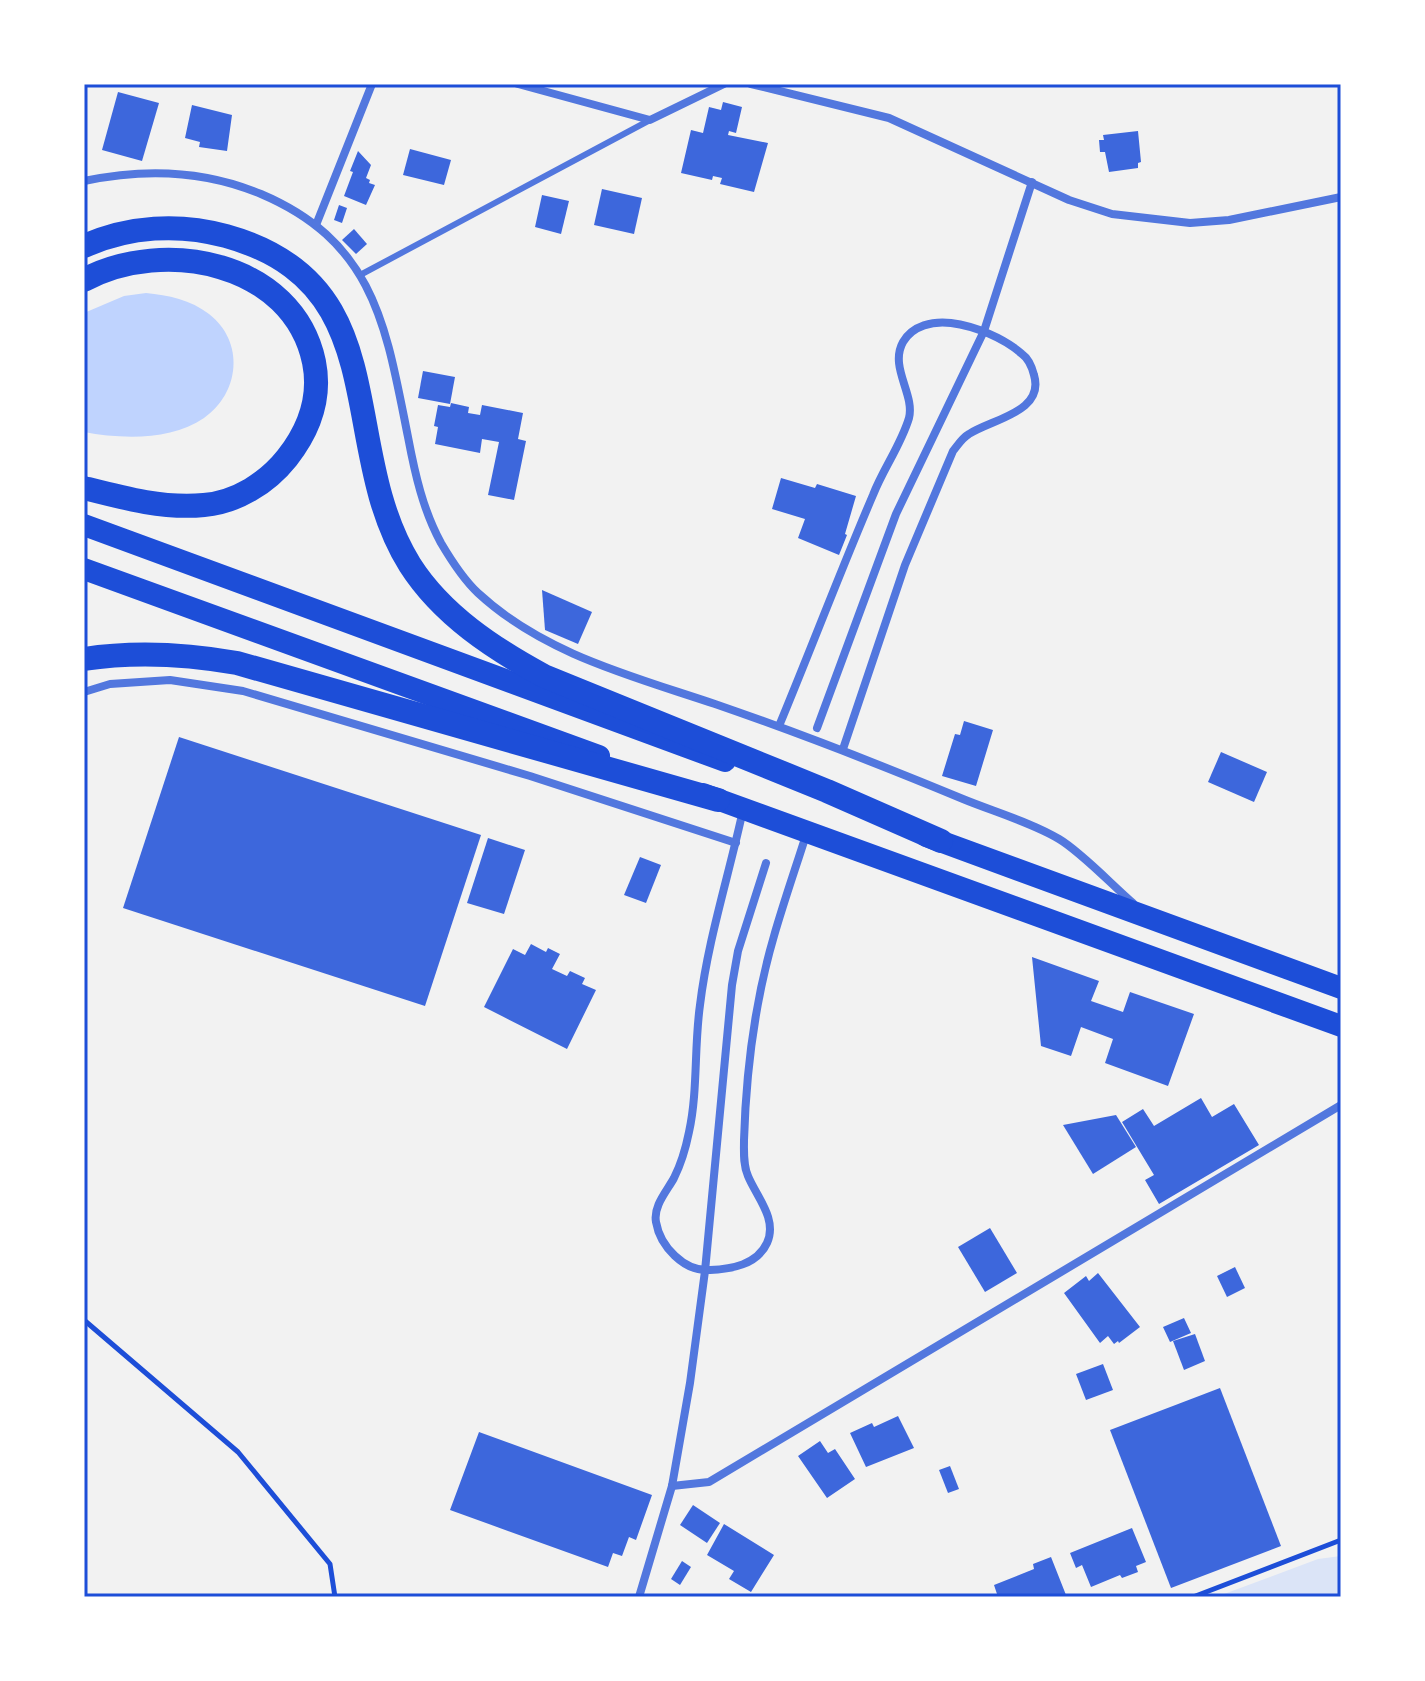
<svg xmlns="http://www.w3.org/2000/svg" width="1425" height="1681" viewBox="0 0 1425 1681" font-family="Helvetica,sans-serif">
<style>
.green{fill:#dbe4f7}
.water{fill:#bfd3fe}
.building{fill:#3d67dc}
.lines{fill:none;stroke-linecap:round;stroke-linejoin:round}
.path{stroke:#1d4ed8;stroke-width:5}
.service{stroke:#5277de;stroke-width:6}
.minor{stroke:#5277de;stroke-width:8}
.trunk{stroke:#1d4ed8;stroke-width:22}
.motorway{stroke:#1d4ed8;stroke-width:24}
.neatline{fill:none;stroke:#1d4ed8;stroke-width:3}
</style>
<rect width="100%" height="100%" fill="#f2f2f2"/>
<path class="green" d="M 1341,1556 L 1341,1597 L 1216,1597 L 1318,1559 Z"/>
<path class="water" d="M 146,293 C 168,295 191,300 209,314 C 245,342 240,393 204,418 C 171,441 121,439 84,432 L 84,313 L 124,296 Z"/>
<g class="building">
<path d="M 118,92 L 159,103 L 142,161 L 102,150 Z"/>
<path d="M 723,102 L 742,107 L 736,133 L 729,131 L 728,135 L 768,143 L 754,192 L 720,184 L 722,178 L 713,176 L 712,180 L 681,173 L 691,130 L 703,133 L 709,107 L 721,110 Z"/>
<path d="M 192,105 L 232,115 L 227,151 L 199,147 L 200,142 L 185,138 Z"/>
<path d="M 1138,131 L 1141,162 L 1138,163 L 1138,168 L 1109,172 L 1105,152 L 1100,152 L 1099,140 L 1104,140 L 1103,135 Z"/>
<path d="M 410,149 L 451,160 L 444,185 L 403,175 Z"/>
<path d="M 358,151 L 371,165 L 366,178 L 370,180 L 369,183 L 375,185 L 366,205 L 344,196 L 353,172 L 350,171 Z"/>
<path d="M 602,189 L 642,198 L 634,234 L 594,225 Z"/>
<path d="M 542,195 L 569,201 L 561,234 L 535,227 Z"/>
<path d="M 339,205 L 347,208 L 342,223 L 334,220 Z"/>
<path d="M 354,229 L 367,244 L 356,254 L 342,240 Z"/>
<path d="M 423,371 L 455,377 L 450,404 L 418,398 Z"/>
<path d="M 451,403 L 469,407 L 468,413 L 480,415 L 482,405 L 523,413 L 518,439 L 526,441 L 514,500 L 488,495 L 499,442 L 482,439 L 480,453 L 435,444 L 438,427 L 434,426 L 438,405 L 450,407 Z"/>
<path d="M 781,478 L 815,488 L 817,484 L 856,496 L 845,534 L 847,535 L 839,555 L 798,538 L 805,519 L 772,509 Z"/>
<path d="M 542,590 L 592,612 L 578,644 L 545,630 Z"/>
<path d="M 964,721 L 993,730 L 976,786 L 942,776 L 955,734 L 960,735 Z"/>
<path d="M 179,737 L 481,835 L 425,1006 L 123,908 Z"/>
<path d="M 1221,752 L 1267,772 L 1254,802 L 1208,782 Z"/>
<path d="M 488,838 L 525,850 L 504,914 L 467,903 Z"/>
<path d="M 640,857 L 661,865 L 646,903 L 624,895 Z"/>
<path d="M 531,944 L 546,952 L 548,948 L 560,954 L 552,969 L 567,976 L 570,971 L 585,978 L 582,984 L 596,990 L 567,1049 L 484,1007 L 513,949 L 525,955 Z"/>
<path d="M 1032,957 L 1099,981 L 1091,1001 L 1123,1012 L 1130,992 L 1194,1014 L 1168,1086 L 1105,1063 L 1113,1039 L 1081,1027 L 1071,1056 L 1041,1046 Z"/>
<path d="M 1201,1098 L 1212,1117 L 1234,1104 L 1259,1145 L 1159,1204 L 1145,1180 L 1154,1175 L 1122,1122 L 1143,1109 L 1154,1126 Z"/>
<path d="M 1116,1115 L 1136,1147 L 1093,1174 L 1063,1125 Z"/>
<path d="M 990,1228 L 1017,1273 L 985,1292 L 958,1247 Z"/>
<path d="M 1235,1267 L 1245,1288 L 1227,1297 L 1217,1276 Z"/>
<path d="M 1098,1273 L 1140,1327 L 1119,1343 L 1118,1341 L 1114,1344 L 1108,1336 L 1100,1343 L 1064,1293 L 1086,1276 L 1089,1281 Z"/>
<path d="M 1184,1318 L 1191,1333 L 1170,1342 L 1163,1327 Z"/>
<path d="M 1195,1334 L 1205,1361 L 1184,1370 L 1173,1341 Z"/>
<path d="M 1103,1364 L 1113,1390 L 1086,1400 L 1076,1374 Z"/>
<path d="M 1220,1388 L 1281,1546 L 1171,1588 L 1110,1430 Z"/>
<path d="M 898,1416 L 914,1448 L 866,1467 L 850,1433 L 872,1423 L 874,1427 Z"/>
<path d="M 479,1432 L 652,1495 L 636,1540 L 629,1537 L 622,1556 L 613,1553 L 608,1567 L 450,1510 Z"/>
<path d="M 820,1441 L 828,1453 L 835,1449 L 855,1479 L 827,1498 L 798,1456 Z"/>
<path d="M 950,1466 L 959,1489 L 948,1493 L 939,1470 Z"/>
<path d="M 693,1505 L 720,1523 L 707,1543 L 680,1525 Z"/>
<path d="M 724,1524 L 774,1555 L 751,1592 L 729,1579 L 734,1571 L 707,1555 Z"/>
<path d="M 1132,1528 L 1146,1562 L 1136,1566 L 1138,1572 L 1122,1578 L 1120,1575 L 1091,1587 L 1082,1565 L 1076,1568 L 1070,1553 Z"/>
<path d="M 1051,1557 L 1066,1595 L 998,1597 L 994,1585 L 1034,1569 L 1033,1564 Z"/>
<path d="M 682,1561 L 691,1567 L 680,1585 L 671,1579 Z"/>
</g>
<g class="lines">
<g class="path">
<path d="M 84,1320 L 238,1452 L 330,1564 L 335,1597"/>
<path d="M 1193,1597 L 1341,1540"/>
</g>
<path class="service" d="M 362,274 L 650,120"/>
<g class="minor">
<path d="M 518,84 L 650,120 L 724,84"/>
<path d="M 751,84 L 889,118 L 1069,200 L 1112,214 L 1190,223 L 1229,220 L 1341,197"/>
<path d="M 84,181 C 145,168 204,170 261,194 C 376,243 386,328 408,437 C 415,474 423,510 441,543 C 451,560 463,579 478,593 C 544,654 632,676 715,704 C 799,733 881,765 963,799 C 992,811 1033,823 1059,839 C 1081,852 1112,885 1133,903"/>
<path d="M 316,225 L 372,84"/>
<path d="M 84,692 L 110,684 L 170,680 L 243,691 L 530,776 L 736,843"/>
<path d="M 779,726 C 811,649 840,572 873,495 C 883,469 901,445 909,418 C 915,394 889,367 903,342 C 913,325 933,321 951,323 C 975,326 1004,338 1022,354 C 1029,359 1032,367 1034,375 C 1045,412 992,419 969,434 C 962,438 958,445 953,451 L 905,565 L 843,749"/>
<path d="M 817,728 L 896,514 L 984,331 L 1032,182"/>
<path d="M 743,810 C 729,875 708,939 700,1005 C 694,1047 698,1091 689,1132 C 686,1147 681,1164 674,1178 C 667,1191 653,1206 656,1222 C 660,1246 684,1272 710,1270 C 731,1269 757,1265 767,1243 C 778,1219 756,1196 748,1176 C 743,1165 744,1152 744,1140 C 746,1073 755,1001 774,936 C 784,901 796,867 807,832"/>
<path d="M 672,1486 L 709,1482 L 1341,1105"/>
<path d="M 639,1597 L 672,1486 L 690,1383 L 705,1271 L 732,985 L 738,951 L 766,863"/>
</g>
<g class="trunk">
<path d="M 84,525 L 725,761"/>
<path d="M 84,569 L 599,756"/>
<path d="M 703,794 L 1341,1026"/>
<path d="M 926,836 L 1341,988"/>
</g>
<g class="motorway">
<path d="M 84,246 C 129,226 179,223 226,236 C 399,284 335,445 410,565 C 442,615 494,649 544,676 L 827,791 L 941,841"/>
<path d="M 84,280 C 164,237 293,262 314,362 C 321,397 309,430 287,458 C 267,483 237,502 204,505 C 164,509 123,498 84,488"/>
<path d="M 84,659 C 136,651 186,654 237,663 L 718,800"/>
</g>
</g>
<rect width="1425" height="1681" fill="none" stroke="#ffffff" stroke-width="172"/>
<rect x="86" y="86" width="1253" height="1509" class="neatline"/>
</svg>
